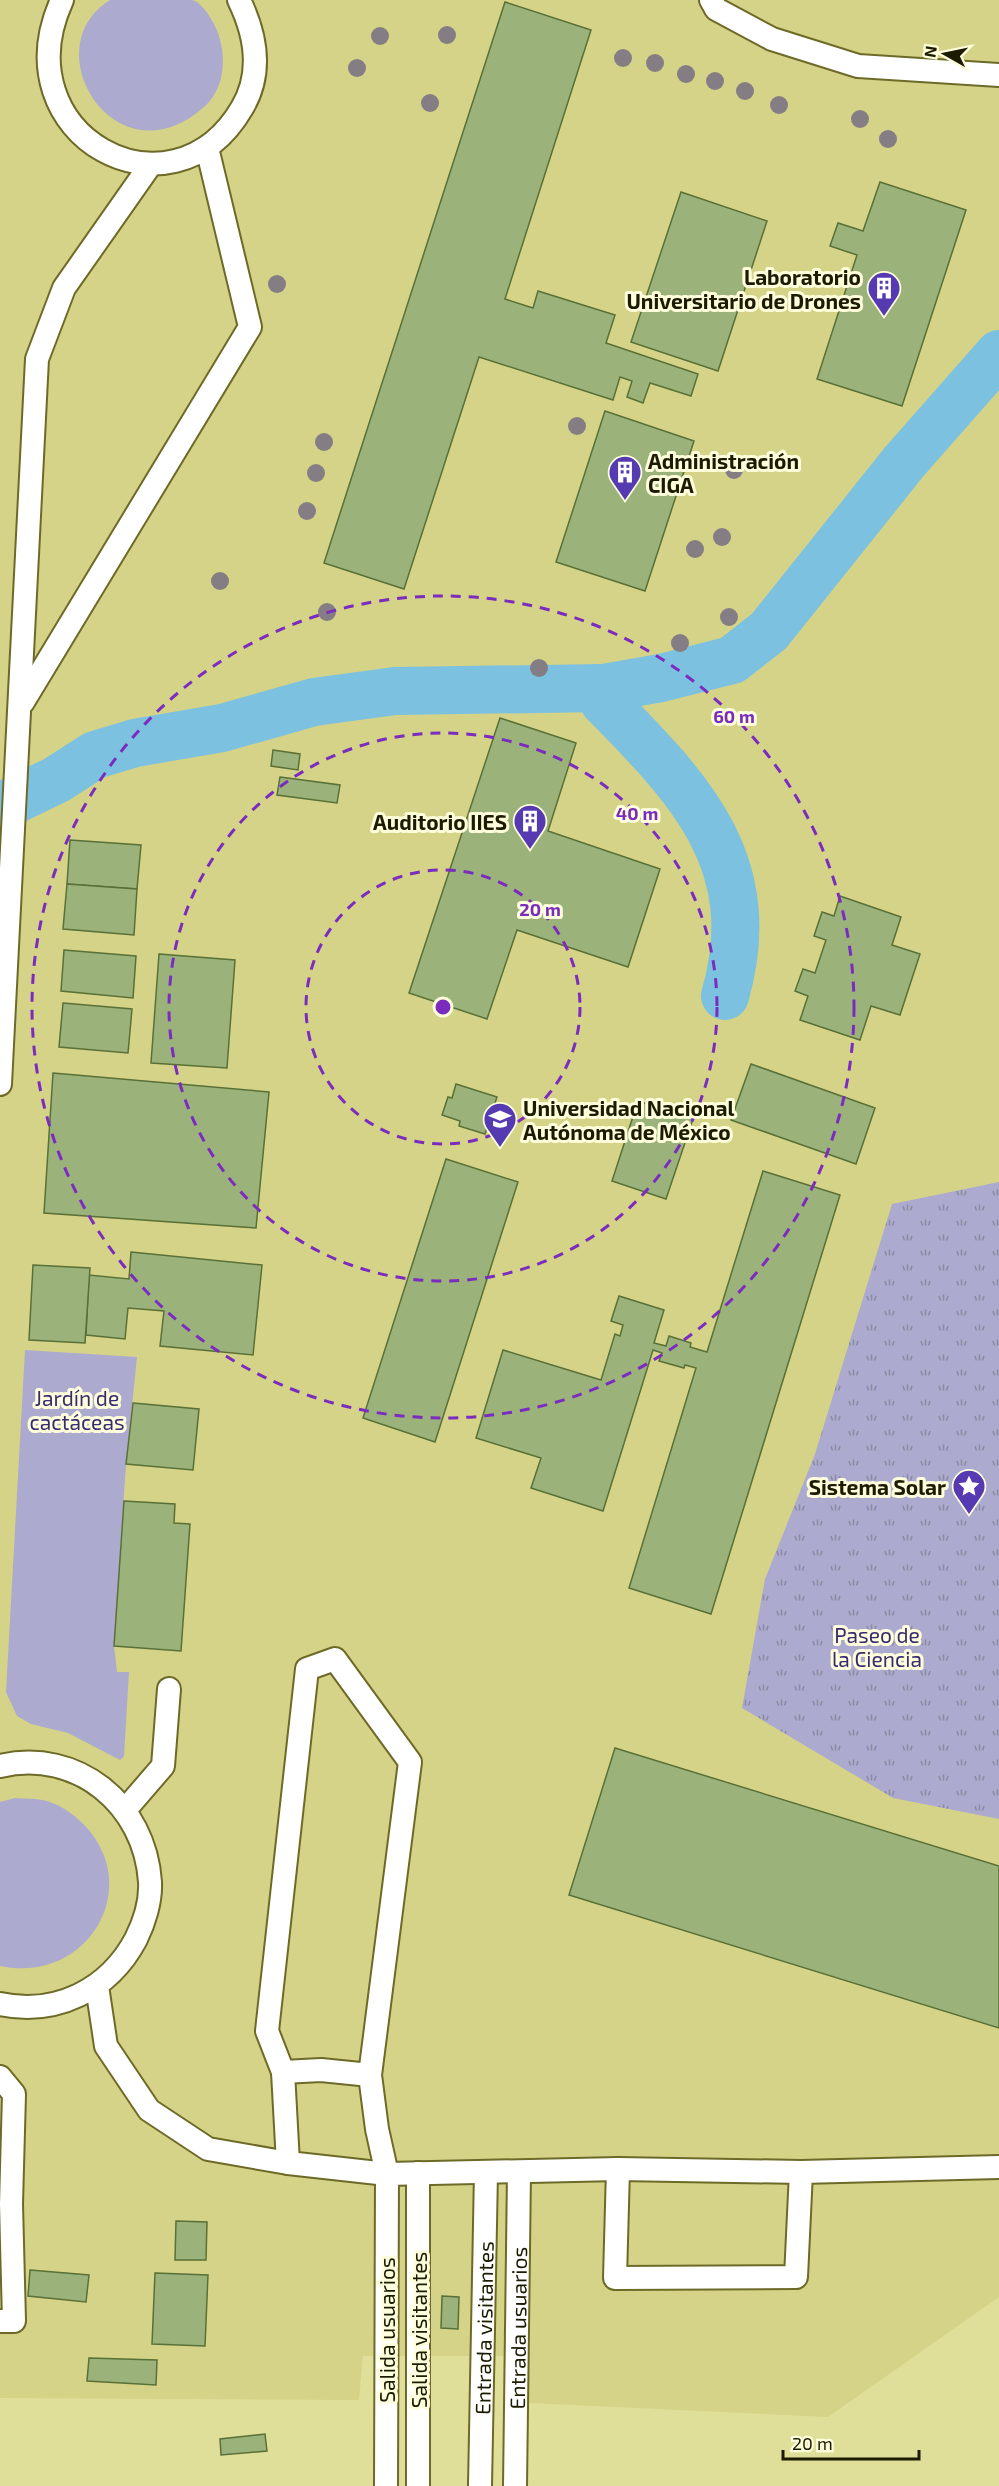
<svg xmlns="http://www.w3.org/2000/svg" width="999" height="2486" viewBox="0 0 999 2486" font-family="'Exo 2',sans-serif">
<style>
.built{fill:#d5d387}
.grass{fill:url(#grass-tufts)}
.garden{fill:#acaace}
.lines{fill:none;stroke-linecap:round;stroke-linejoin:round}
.canal{stroke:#7cc1df;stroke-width:48}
.building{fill:#9bb37b;stroke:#597036;stroke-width:1.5}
.lane-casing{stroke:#6d6a28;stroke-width:26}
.lane{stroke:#fff;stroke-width:22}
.tree{fill:#847d83}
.ring{fill:none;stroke:#7b2cbf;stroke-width:3;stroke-dasharray:10 8}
.labels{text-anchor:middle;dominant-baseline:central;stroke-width:6;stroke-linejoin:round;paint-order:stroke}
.poi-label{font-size:21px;font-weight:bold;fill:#1c1b01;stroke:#fefedc;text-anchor:end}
.park-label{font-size:21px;fill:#382c70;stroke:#fefedc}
.street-label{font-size:21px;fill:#1c1b01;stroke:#fefedc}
.centre{fill:#7b2cbf;stroke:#fefedc;stroke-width:3}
.ring-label{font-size:18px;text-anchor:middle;font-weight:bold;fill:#7b2cbf;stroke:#fefedc;stroke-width:6;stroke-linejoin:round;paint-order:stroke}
</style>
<defs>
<pattern id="grass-tufts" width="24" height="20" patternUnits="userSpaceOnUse" patternTransform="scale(1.5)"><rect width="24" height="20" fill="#acaace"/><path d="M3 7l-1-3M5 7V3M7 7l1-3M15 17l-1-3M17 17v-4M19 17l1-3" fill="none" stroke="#8b8aa5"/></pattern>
</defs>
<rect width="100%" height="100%" fill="#e0df9a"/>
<path class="built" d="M 0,0 L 999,0 L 999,2297 L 828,2417 L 529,2403 L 528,2356 L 363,2356 L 359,2400 L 0,2398 Z"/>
<path class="grass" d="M 999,1182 L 999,1819 L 893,1798 L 742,1708 L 765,1579 L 815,1454 L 892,1204 Z"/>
<g class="garden">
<path d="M 110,0 C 128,0 177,0 192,0 C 200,2 207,12 211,19 C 227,44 229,85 204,107 C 116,185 32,48 110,0 Z"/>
<path d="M 25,1350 L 137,1357 L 126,1464 L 114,1646 L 117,1672 L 129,1672 L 124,1756 L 120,1760 L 68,1733 L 31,1724 L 17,1716 L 6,1692 Z"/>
<path d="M 15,1798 C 24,1799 34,1798 42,1800 C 55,1802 69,1811 78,1819 C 148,1881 91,1985 0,1966 L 0,1802 Z"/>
</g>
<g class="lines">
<g class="canal">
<path d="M 597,688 L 604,702 C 691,790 763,864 725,996"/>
<path d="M 0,807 L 56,780 L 95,755 L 135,743 L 222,728 L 314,702 L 395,691 L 604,688 L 661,678 L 732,660 L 769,631 L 904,462 L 999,354"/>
</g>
</g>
<g class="building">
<path d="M 505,2 L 591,30 L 505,299 L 533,308 L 538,291 L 615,315 L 606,343 L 698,374 L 691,396 L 650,383 L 643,403 L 627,397 L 632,381 L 620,377 L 613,400 L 479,357 L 404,589 L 324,563 Z"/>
<path d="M 880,182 L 966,210 L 902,406 L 817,379 L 857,255 L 830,246 L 838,223 L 863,231 Z"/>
<path d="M 681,192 L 767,221 L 718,371 L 631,342 Z"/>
<path d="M 605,411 L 694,441 L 645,591 L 556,562 Z"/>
<path d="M 500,718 L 576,743 L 548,831 L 660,869 L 628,967 L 517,930 L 487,1019 L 409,993 Z"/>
<path d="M 273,750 L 300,754 L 298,770 L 271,766 Z"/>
<path d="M 280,777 L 340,785 L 337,803 L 277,795 Z"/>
<path d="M 70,840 L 141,845 L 137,889 L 67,884 Z"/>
<path d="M 67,884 L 137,889 L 134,935 L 63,929 Z"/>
<path d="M 840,896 L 901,917 L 892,945 L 920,954 L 900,1015 L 871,1006 L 860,1040 L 800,1020 L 808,996 L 795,991 L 803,969 L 815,973 L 826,940 L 814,936 L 822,912 L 834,916 Z"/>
<path d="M 64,950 L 136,956 L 133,998 L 61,991 Z"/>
<path d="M 159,954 L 235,960 L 227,1068 L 151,1063 Z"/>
<path d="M 63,1003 L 132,1009 L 128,1053 L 59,1047 Z"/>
<path d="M 751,1064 L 875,1108 L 856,1164 L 731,1120 Z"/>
<path d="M 53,1073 L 269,1092 L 256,1228 L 44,1213 Z"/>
<path d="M 456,1084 L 497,1097 L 485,1134 L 459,1126 L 460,1121 L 442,1115 L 448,1097 L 452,1098 Z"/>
<path d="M 638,1101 L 693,1119 L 666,1199 L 612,1181 Z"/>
<path d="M 446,1159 L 518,1182 L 435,1442 L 363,1418 Z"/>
<path d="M 763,1171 L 840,1195 L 711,1614 L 629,1588 L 696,1368 L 685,1365 L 684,1368 L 659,1361 L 662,1353 L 653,1350 L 603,1511 L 531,1488 L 541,1458 L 476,1438 L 503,1350 L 601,1380 L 615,1334 L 620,1336 L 623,1325 L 611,1321 L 619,1296 L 664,1310 L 654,1343 L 666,1346 L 669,1336 L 691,1343 L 690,1347 L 707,1352 Z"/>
<path d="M 131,1252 L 262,1265 L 253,1355 L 160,1346 L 164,1311 L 128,1308 L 125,1339 L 86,1335 L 89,1275 L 129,1279 Z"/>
<path d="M 33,1265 L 90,1268 L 85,1343 L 29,1340 Z"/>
<path d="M 133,1403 L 199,1409 L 193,1470 L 126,1464 Z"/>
<path d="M 124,1501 L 175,1504 L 174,1523 L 190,1524 L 181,1651 L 114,1646 Z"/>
<path d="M 615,1748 L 999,1866 L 999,2028 L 569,1895 Z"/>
<path d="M 176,2221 L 207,2222 L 206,2260 L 175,2260 Z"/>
<path d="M 30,2270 L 89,2275 L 86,2302 L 28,2296 Z"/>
<path d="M 155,2273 L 208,2275 L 205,2346 L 152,2344 Z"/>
<path d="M 442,2296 L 459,2297 L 458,2329 L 441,2328 Z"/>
<path d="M 89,2358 L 157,2360 L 156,2385 L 87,2381 Z"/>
<path d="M 265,2434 L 267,2451 L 221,2455 L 220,2439 Z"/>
</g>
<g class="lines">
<defs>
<g id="lane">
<path d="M 62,0 C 0,136 172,228 242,108 C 263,73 256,35 239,0"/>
<path d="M 711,0 L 716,9 L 772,39 L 858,66 L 999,75"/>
<path d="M 23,702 L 250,327 L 209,156 L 204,149"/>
<path d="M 0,1084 L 37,359 L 64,288 L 151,164"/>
<path d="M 0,1766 C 77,1748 145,1804 150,1882 C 151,1901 144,1923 136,1939 C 109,1990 56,2016 0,2004"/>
<path d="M 125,1810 L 163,1766 L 169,1689"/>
<path d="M 97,1986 L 106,2046 L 149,2110 L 208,2149 L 288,2163 L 387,2174 L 618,2169 L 801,2172 L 999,2167"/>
<path d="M 283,2072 L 321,2070 L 370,2075"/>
<path d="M 0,2077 L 14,2094 L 11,2204 L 14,2321 L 0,2321"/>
<path d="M 288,2163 L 283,2072 L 267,2031 L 307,1669 L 335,1659 L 410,1762 L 370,2075 L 377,2129 L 387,2174 L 386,2486"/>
<path d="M 618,2169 L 615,2278 L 796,2277 L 801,2172"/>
<path d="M 418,2173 L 418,2486"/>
<path id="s1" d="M 480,2486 L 486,2172"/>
<path id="s2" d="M 515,2486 L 519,2172"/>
</g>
</defs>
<use href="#lane" class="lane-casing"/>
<use href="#lane" class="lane"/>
</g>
<g class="tree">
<circle cx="447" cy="35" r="9"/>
<circle cx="380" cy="36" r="9"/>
<circle cx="623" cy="58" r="9"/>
<circle cx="655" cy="63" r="9"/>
<circle cx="357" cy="68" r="9"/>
<circle cx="686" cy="74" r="9"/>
<circle cx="715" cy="81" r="9"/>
<circle cx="745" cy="91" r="9"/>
<circle cx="430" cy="103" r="9"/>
<circle cx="779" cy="105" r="9"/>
<circle cx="860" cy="119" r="9"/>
<circle cx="888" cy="139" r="9"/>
<circle cx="277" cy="284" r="9"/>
<circle cx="577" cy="426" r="9"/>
<circle cx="324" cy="442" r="9"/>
<circle cx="734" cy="470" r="9"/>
<circle cx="316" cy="473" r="9"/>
<circle cx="307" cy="511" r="9"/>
<circle cx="722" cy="537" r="9"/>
<circle cx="695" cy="549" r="9"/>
<circle cx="220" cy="581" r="9"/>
<circle cx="327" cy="612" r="9"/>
<circle cx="729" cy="617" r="9"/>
<circle cx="680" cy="643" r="9"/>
<circle cx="539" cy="668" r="9"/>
</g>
<g class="ring">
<circle cx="443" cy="1007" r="137"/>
<circle cx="443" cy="1007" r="274"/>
<circle cx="443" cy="1007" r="411"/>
</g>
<defs>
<symbol id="building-pin" viewBox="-11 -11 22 30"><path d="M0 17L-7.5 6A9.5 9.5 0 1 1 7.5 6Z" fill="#553ab2" stroke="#fefedc"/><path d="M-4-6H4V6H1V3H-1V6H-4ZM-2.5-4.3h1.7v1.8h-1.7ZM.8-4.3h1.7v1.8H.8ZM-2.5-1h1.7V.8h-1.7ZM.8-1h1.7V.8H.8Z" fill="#fff"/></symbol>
<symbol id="school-pin" viewBox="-11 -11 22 30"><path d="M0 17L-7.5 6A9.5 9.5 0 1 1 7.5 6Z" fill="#553ab2" stroke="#fefedc"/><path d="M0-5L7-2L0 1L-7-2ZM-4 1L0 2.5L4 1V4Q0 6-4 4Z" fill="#fff"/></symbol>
<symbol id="sight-pin" viewBox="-11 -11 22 30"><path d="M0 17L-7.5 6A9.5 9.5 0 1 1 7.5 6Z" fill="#553ab2" stroke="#fefedc"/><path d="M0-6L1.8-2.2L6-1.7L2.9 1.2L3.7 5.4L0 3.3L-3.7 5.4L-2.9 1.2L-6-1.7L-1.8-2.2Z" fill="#fff"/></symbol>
</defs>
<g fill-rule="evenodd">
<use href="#building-pin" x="865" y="269" width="38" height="52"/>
<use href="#building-pin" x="606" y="453" width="38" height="52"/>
<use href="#building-pin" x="511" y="802" width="38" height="52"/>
<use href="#school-pin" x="481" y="1100" width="38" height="52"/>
<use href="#sight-pin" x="950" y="1467" width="38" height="52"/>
</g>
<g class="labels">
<g class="poi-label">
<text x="861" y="276">Laboratorio<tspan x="861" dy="24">Universitario de Drones</tspan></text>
<text x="648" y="460" text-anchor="start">Administración<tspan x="648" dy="24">CIGA</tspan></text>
<text x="507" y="821">Auditorio IIES</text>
<text x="523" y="1107" text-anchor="start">Universidad Nacional<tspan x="523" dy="24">Autónoma de México</tspan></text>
<text x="946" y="1486">Sistema Solar</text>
</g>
<g class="park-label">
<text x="77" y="1397">Jardín de<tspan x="77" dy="24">cactáceas</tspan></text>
<text x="877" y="1634">Paseo de<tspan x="877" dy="24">la Ciencia</tspan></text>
</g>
<g class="street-label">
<text stroke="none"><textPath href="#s1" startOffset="158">Entrada visitantes</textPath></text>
<text stroke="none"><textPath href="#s2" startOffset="158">Entrada usuarios</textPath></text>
<text transform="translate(386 2330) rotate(-90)">Salida usuarios</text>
<text transform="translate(418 2330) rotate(-90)">Salida visitantes</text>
</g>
</g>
<circle cx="443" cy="1007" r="9" class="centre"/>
<g class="ring-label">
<text x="734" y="723">60 m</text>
<text x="637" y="820">40 m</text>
<text x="540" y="916">20 m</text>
</g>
<g transform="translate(945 54) rotate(279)" stroke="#fefedc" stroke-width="4.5" paint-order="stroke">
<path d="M0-4.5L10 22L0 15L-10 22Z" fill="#1c1b01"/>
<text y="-9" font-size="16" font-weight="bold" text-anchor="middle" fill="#1c1b01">N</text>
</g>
<path d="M783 2450v9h136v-9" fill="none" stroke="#1c1b01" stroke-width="3"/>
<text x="792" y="2450" font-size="18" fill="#1c1b01" stroke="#fefedc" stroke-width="4.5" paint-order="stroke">20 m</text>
</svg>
